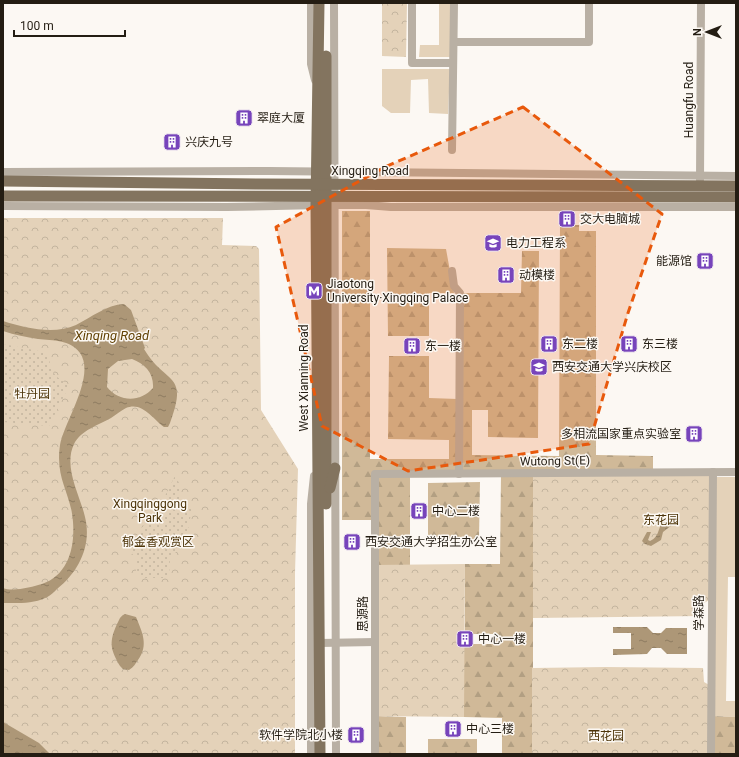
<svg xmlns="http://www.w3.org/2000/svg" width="739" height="757" viewBox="0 0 739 757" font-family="Roboto,'Noto Sans SC',sans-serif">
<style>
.grass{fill:#e4d2b9}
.forest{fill:url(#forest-firs)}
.park{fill:url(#park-crowns)}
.garden{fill:url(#garden-dots)}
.water{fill:url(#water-ripples);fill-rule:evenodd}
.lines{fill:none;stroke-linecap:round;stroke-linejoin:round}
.minor{stroke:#b9b0a4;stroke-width:8}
.major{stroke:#83745f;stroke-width:11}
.marked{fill:#e8590c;fill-opacity:0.2;stroke:#e8590c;stroke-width:3;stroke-dasharray:8 5;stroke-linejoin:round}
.labels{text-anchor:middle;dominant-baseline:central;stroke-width:3;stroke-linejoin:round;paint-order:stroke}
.street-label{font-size:12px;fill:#241d13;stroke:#fcf8f3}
.poi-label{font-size:12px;fill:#241d13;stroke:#fcf8f3;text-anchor:start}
.park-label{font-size:12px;fill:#4d3409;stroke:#fcf8f3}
.water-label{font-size:13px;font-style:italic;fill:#624205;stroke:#fcf8f3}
</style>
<defs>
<pattern id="forest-firs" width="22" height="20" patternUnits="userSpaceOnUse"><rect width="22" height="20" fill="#d0b998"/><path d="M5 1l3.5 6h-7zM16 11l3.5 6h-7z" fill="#b29f82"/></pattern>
<pattern id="park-crowns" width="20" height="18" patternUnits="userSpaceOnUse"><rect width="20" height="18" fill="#e4d2b9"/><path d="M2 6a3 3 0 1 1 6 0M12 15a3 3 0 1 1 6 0" fill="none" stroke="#c3b49e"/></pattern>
<pattern id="garden-dots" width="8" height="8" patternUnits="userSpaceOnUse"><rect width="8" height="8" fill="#e4d2b9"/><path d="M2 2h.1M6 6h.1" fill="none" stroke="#c3b49e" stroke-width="1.8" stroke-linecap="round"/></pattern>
<pattern id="water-ripples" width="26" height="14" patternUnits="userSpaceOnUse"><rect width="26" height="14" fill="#ad9777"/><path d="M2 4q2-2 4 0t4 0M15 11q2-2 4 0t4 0" fill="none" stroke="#8d7b60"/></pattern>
</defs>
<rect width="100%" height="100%" fill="#fcf8f3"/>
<g class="grass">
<path d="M 439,3 L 454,3 L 453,57 L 419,57 L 420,45 L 439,45 Z"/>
<path d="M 382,69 L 450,69 L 448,114 L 429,113 L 428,79 L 411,80 L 410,113 L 391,113 L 382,106 Z"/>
<path d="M 712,477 L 736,477 L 736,577 L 728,577 L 726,701 L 736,701 L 736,717 L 712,716 Z"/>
</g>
<g class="forest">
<path d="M 342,211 L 370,211 L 370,459 L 449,459 L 449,440 L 388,439 L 389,356 L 429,356 L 429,398 L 458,399 L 460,293 L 521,293 L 522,251 L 539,251 L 538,438 L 488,437 L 488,410 L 472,410 L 472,455 L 559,456 L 560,225 L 579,225 L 579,231 L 596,231 L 596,455 L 653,456 L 653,473 L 533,474 L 533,754 L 502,754 L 502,718 L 464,717 L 464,644 L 496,644 L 495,634 L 465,634 L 465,564 L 500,564 L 501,474 L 410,474 L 410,565 L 375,565 L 375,520 L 342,520 Z"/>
<path d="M 387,248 L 446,249 L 454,293 L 429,293 L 429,336 L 388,336 Z"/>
<path d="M 480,482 L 479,539 L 428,540 L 428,483 Z"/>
<path d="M 375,716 L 406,717 L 406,754 L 375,754 Z"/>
<path d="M 712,716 L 736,717 L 736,754 L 711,754 Z"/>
<rect x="428" y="739" width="49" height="15"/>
</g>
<g class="park">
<path d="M 382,3 L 407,3 L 406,57 L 382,56 Z"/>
<path d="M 3,218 L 223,218 L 222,245 L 256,246 L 259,249 L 261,410 L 298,469 L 295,573 L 295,754 L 3,754 Z"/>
<path d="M 713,472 L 711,599 L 704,603 L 703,616 L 533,618 L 533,474 Z"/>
<path d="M 465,564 L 464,717 L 375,716 L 375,565 Z"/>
<path d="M 606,667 L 703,668 L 704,682 L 711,686 L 711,754 L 532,754 L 532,668 Z"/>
</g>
<g class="garden">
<path d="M 3,344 L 49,353 C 49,369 54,377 68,384 L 66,392 L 49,426 L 3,422 Z"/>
<path d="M 175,476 C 180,480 179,491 182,497 C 184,503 187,506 192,510 L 186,536 L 181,546 L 170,559 L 169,578 L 139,578 L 139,575 L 136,575 L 136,554 L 132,554 L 134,541 L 140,530 L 164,498 Z"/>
</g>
<g class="water">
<path d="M 124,304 L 131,310 L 145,348 L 144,349 C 166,386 189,371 170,423 L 168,427 L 164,427 C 153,419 142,401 126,408 C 120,411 116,415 111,418 C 99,425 81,430 74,444 C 63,467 80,495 85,517 C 92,545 79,572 57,589 C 54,592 49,597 45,598 C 33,604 16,603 3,603 L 3,588 C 13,592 32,587 42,584 C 68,575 75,548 73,522 C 71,492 55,480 60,445 C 64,422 96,376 80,353 C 70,339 53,341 38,339 C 26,337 15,335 3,331 L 3,321 C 25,328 54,335 76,325 C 92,317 106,305 124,304 ZM 132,359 C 145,364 154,373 153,388 C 140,403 119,402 107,387 L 108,369 L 118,361 Z"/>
<path d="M 665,519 L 671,520 L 672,525 L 663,532 L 661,540 L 651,546 L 645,544 L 642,541 L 647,532 L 651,532 L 648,540 L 650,541 C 661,536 657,526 665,519 Z"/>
<path d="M 125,614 L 136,617 C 142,632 149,645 138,660 C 135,664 134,667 129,670 L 123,669 L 120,666 C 110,649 109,642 117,624 C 120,619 119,617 125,614 Z"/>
<path d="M 613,627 L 647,627 L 653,633 L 661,633 L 666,628 L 687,628 L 687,654 L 667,654 L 661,648 L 652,648 L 647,654 L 613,655 L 613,649 L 631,649 L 631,633 L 613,633 Z"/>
<path d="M 3,722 L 39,743 L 50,754 L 3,754 Z"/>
</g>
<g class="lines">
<g class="minor">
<path d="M 311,3 L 311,64 L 315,80"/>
<path d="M 334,3 L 336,754"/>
<path d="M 412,3 L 412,63 L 453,63"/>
<path d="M 454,42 L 589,42 L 589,3"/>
<path d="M 452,150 L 454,3"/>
<path d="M 3,172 L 270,171 L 736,176"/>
<path d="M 700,180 L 701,3"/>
<path d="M 332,205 L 366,205 L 391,207 L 736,207"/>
<path d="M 3,206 L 227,207 L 320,205"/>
<path d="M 452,271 L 454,286 L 460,293 L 459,474"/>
<path d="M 320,643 L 375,642"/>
<path d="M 311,754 L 311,504 L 314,476"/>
<path d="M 375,754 L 375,474 L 736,472"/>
<path d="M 711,754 L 713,472"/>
</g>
<g class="major">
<path d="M 319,3 L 316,205 L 320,754"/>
<path d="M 326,56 L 326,504"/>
<path d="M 3,181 L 257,184 L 736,186"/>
<path d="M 3,196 L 736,197"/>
<path d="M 330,488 L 335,468"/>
</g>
</g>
<path class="marked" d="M 523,107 L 662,214 L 628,313 L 589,444 L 408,471 L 322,426 L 276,227 L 385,167 Z"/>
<defs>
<symbol id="building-square" viewBox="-11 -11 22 22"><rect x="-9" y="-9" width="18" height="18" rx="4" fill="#74b" stroke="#fcf8f3"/><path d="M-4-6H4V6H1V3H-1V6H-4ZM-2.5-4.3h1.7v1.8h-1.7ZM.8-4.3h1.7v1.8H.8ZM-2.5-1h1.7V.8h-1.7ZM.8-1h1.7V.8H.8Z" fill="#fff"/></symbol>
<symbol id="university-square" viewBox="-11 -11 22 22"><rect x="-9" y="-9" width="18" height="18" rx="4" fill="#74b" stroke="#fcf8f3"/><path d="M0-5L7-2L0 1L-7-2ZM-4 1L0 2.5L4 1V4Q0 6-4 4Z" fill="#fff"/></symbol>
<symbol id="metro-square" viewBox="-11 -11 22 22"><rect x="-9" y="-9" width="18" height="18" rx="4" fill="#74b" stroke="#fcf8f3"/><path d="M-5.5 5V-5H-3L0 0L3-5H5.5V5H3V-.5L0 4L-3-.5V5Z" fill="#fff"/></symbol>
</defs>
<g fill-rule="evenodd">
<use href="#building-square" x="234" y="108" width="20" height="20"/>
<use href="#building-square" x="162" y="132" width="20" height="20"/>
<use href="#building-square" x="557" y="209" width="20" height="20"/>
<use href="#university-square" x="483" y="233" width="20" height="20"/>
<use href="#building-square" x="695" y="251" width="20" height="20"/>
<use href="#building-square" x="496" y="265" width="20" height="20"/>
<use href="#metro-square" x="304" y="281" width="20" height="20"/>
<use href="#building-square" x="539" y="334" width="20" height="20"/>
<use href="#building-square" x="619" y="334" width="20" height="20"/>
<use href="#building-square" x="402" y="336" width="20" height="20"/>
<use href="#university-square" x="529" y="357" width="20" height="20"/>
<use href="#building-square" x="684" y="424" width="20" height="20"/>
<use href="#building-square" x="409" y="501" width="20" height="20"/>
<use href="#building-square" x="342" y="532" width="20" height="20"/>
<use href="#building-square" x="455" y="629" width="20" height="20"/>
<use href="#building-square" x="443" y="719" width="20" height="20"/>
<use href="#building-square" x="346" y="725" width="20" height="20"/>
</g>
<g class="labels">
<g class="street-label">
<text transform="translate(689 100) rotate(-90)">Huangfu Road</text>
<text x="370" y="171">Xingqing Road</text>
<text transform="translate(304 378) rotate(-90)">West Xianning Road</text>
<text transform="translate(555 461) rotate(-1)">Wutong St(E)</text>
<text transform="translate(699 613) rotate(-90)">学森路</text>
<text transform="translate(363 614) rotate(-90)">思源路</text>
</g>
<g class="poi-label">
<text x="257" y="118">翠庭大厦</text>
<text x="185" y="142">兴庆九号</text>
<text x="580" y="219">交大电脑城</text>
<text x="506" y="243">电力工程系</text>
<text x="692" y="261" text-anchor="end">能源馆</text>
<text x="519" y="275">动模楼</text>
<text x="327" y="284">Jiaotong<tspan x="327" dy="14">University·Xingqing Palace</tspan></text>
<text x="562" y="344">东二楼</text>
<text x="642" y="344">东三楼</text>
<text x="425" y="346">东一楼</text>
<text x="552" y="367">西安交通大学兴庆校区</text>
<text x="681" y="434" text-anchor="end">多相流国家重点实验室</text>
<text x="432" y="511">中心二楼</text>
<text x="365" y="542">西安交通大学招生办公室</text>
<text x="478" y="639">中心一楼</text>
<text x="466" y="729">中心三楼</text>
<text x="343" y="735" text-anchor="end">软件学院北小楼</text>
</g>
<g class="park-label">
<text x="32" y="394">牡丹园</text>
<text x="150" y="504">Xingqinggong<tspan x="150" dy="14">Park</tspan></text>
<text x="661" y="520">东花园</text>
<text x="158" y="542">郁金香观赏区</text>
<text x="606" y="736">西花园</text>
</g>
<g class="water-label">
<text x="112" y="335">Xinqing Road</text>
</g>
</g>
<rect width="739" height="757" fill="none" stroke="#241d13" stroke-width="8"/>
<g transform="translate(707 32) rotate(270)" stroke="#fcf8f3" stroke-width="3" paint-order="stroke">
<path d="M0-3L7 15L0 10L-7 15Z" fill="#241d13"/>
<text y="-6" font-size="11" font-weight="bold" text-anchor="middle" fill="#241d13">N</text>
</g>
<path d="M14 30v6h111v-6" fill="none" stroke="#241d13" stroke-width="2"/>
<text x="20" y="30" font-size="12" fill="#241d13" stroke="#fcf8f3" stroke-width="3" paint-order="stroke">100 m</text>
</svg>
